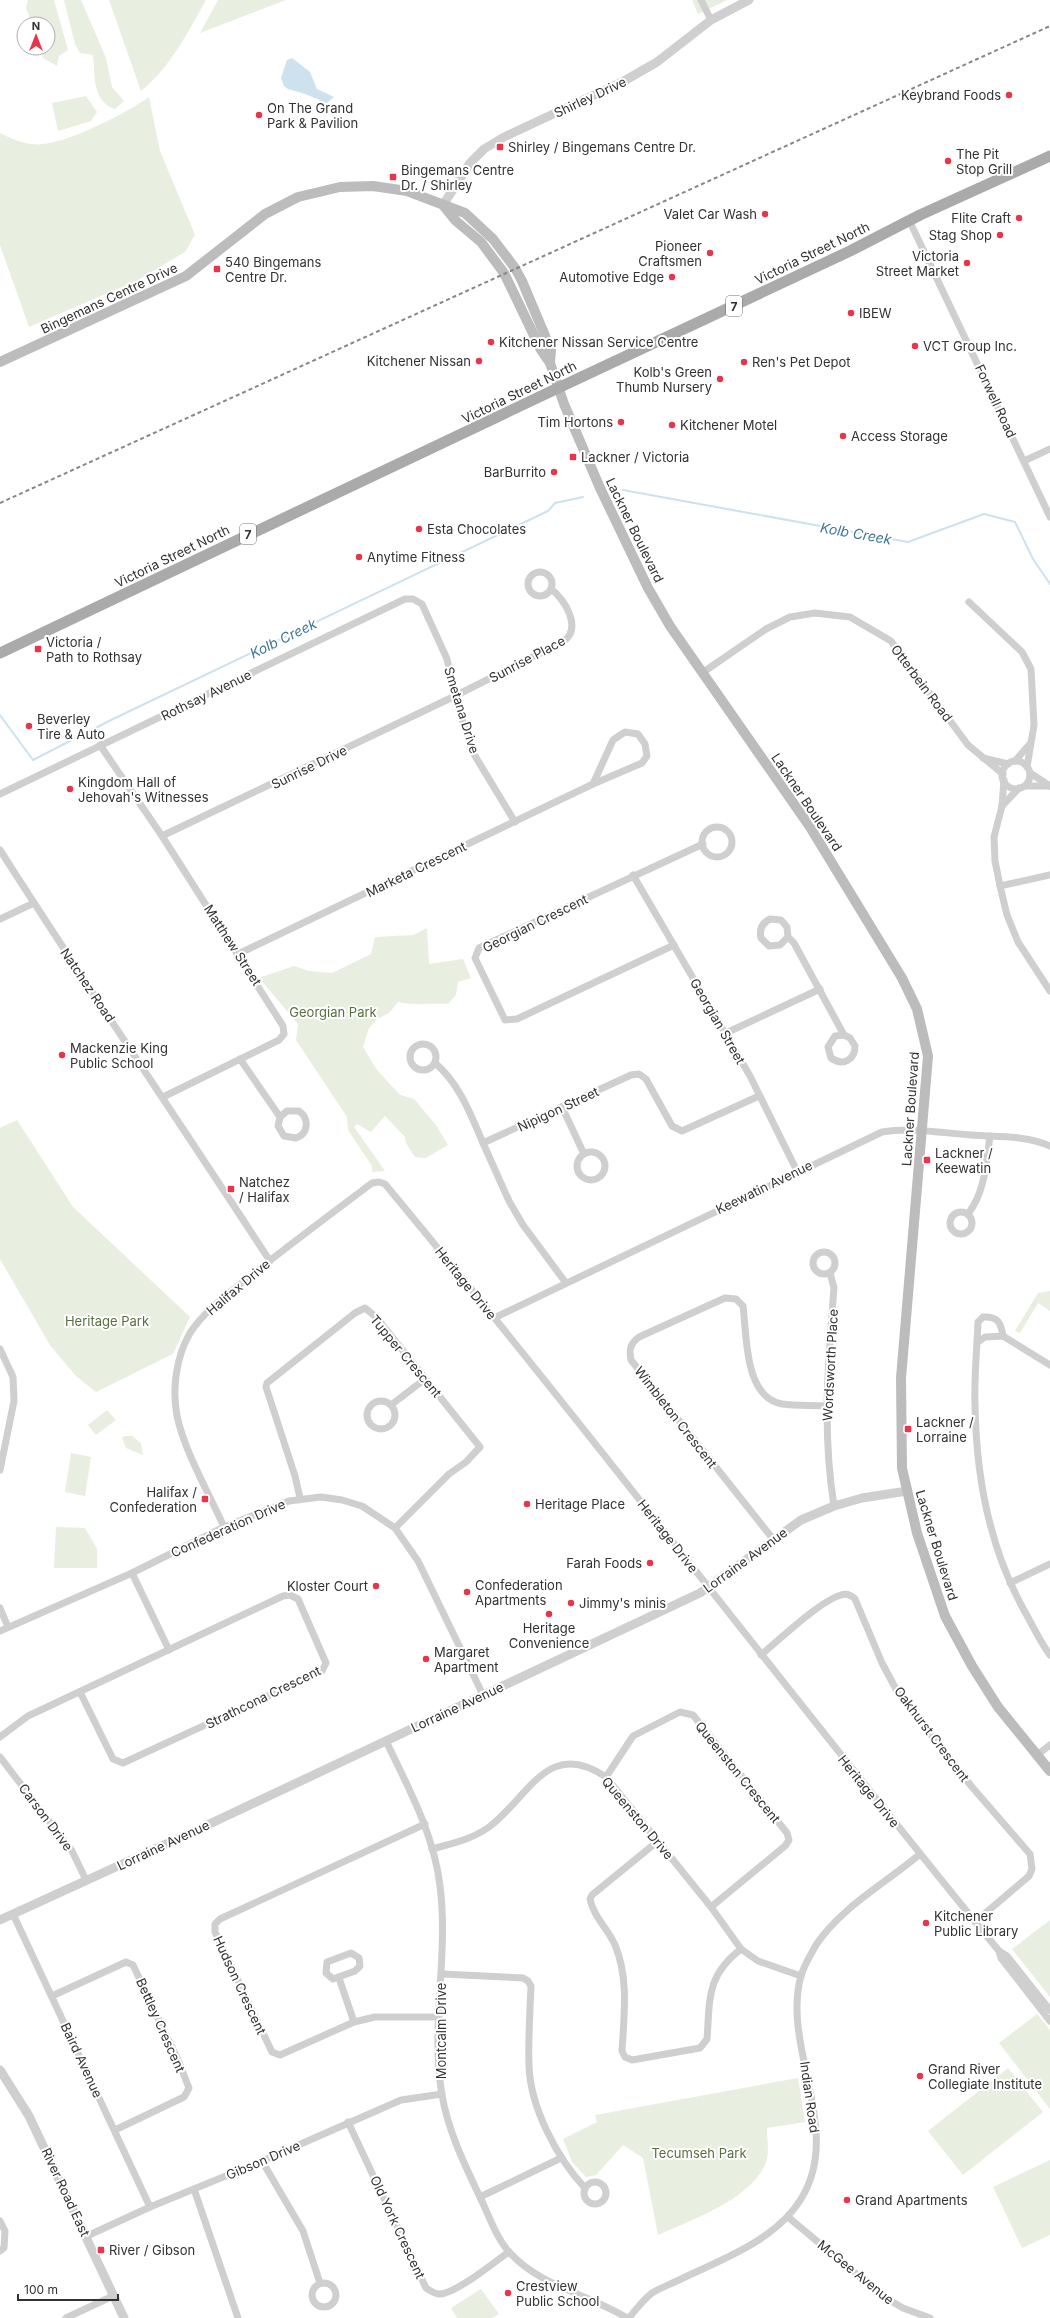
<svg xmlns="http://www.w3.org/2000/svg" width="1050" height="2318" viewBox="0 0 1050 2318" font-family="Inter,sans-serif">
<style>
.green{fill:#e8eee0}
.water{fill:#cde2ee}
.lines{fill:none;stroke-linecap:round;stroke-linejoin:round}
.stream{stroke:#cde2ee;stroke-width:2}
.minor{stroke:#cfcfcf;stroke-width:7}
.tertiary{stroke:#cfcfcf;stroke-width:9}
.secondary{stroke:#bcbcbc;stroke-width:10}
.primary{stroke:#aaa;stroke-width:11}
.rail{stroke:#878787;stroke-width:2;stroke-dasharray:4 3;stroke-linecap:butt}
.poi-dot{fill:#e7354b;stroke:#fff;stroke-width:1.5}
.labels{text-anchor:middle;dominant-baseline:central;stroke-width:4;stroke-linejoin:round;paint-order:stroke}
.shield{fill:#fff;stroke:#707070;stroke-width:1}
.shield-label{font-size:12px;font-weight:bold;fill:#323232}
.poi-label{font-size:13px;fill:#323232;stroke:#fff;text-anchor:start}
.street-label{font-size:13px;fill:#323232;stroke:#fff}
.park-label{font-size:13px;fill:#576f3d;stroke:#fff}
.water-label{font-size:14px;font-style:italic;fill:#3d7896;stroke:#fff}
</style>
<rect width="100%" height="100%" fill="#fff"/>
<g class="green">
<path d="M 28,0 L 54,0 L 68,50 L 59,56 L 57,66 L 43,58 L 41,48 L 48,48 L 48,24 L 32,24 L 26,8 Z"/>
<path d="M 64,0 L 81,0 L 106,58 L 112,87 L 124,101 L 115,109 C 92,102 95,74 93,55 L 80,53 L 75,44 Z"/>
<path d="M 109,0 L 206,0 C 188,32 170,68 141,91 Z"/>
<path d="M 218,0 L 286,0 L 200,33 Z"/>
<path d="M 692,0 L 727,0 L 698,14 Z"/>
<path d="M 86,96 L 97,112 L 91,121 L 58,131 L 52,103 Z"/>
<path d="M 149,97 L 160,151 L 195,235 L 185,252 L 138,280 L 29,327 L 0,245 L 0,133 C 10,138 21,143 32,144 C 58,149 127,113 149,97 Z"/>
<path d="M 427,928 L 429,964 L 463,959 L 471,978 L 458,982 L 456,995 L 448,1004 C 431,1003 415,1006 398,1002 L 389,1013 L 377,1019 L 369,1028 L 363,1047 L 377,1070 L 400,1095 L 414,1099 L 436,1125 L 448,1145 L 426,1158 L 415,1157 L 406,1143 L 405,1137 L 385,1116 L 371,1132 L 357,1124 L 354,1127 L 385,1171 L 372,1172 L 372,1166 L 348,1130 L 347,1117 L 296,1040 L 298,1024 L 259,978 L 294,966 L 309,971 L 332,973 L 371,954 L 375,937 L 413,935 Z"/>
<path d="M 17,1120 L 73,1207 L 190,1317 L 173,1354 L 96,1392 L 76,1376 L 50,1345 L 0,1259 L 0,1128 Z"/>
<path d="M 1050,1291 L 1050,1311 L 1038,1303 L 1020,1333 L 1015,1331 L 1038,1293 Z"/>
<path d="M 107,1410 L 116,1420 L 96,1435 L 88,1425 Z"/>
<path d="M 126,1436 L 132,1436 L 141,1443 L 143,1455 L 126,1448 L 122,1437 Z"/>
<path d="M 71,1453 L 91,1457 L 85,1496 L 65,1492 Z"/>
<path d="M 56,1527 L 85,1528 L 97,1549 L 97,1568 L 54,1568 Z"/>
<path d="M 1050,1920 L 1050,1997 L 1012,1949 Z"/>
<path d="M 1037,2014 L 1050,2030 L 1050,2109 L 999,2043 Z"/>
<path d="M 1008,2068 L 1043,2112 L 963,2175 L 928,2131 Z"/>
<path d="M 798,2078 L 805,2122 L 767,2128 C 767,2138 769,2150 767,2159 C 756,2198 691,2220 658,2235 L 643,2158 L 623,2145 L 596,2175 L 586,2177 L 572,2162 L 563,2139 L 597,2122 L 595,2115 Z"/>
<path d="M 1050,2160 L 1050,2235 L 1022,2248 L 993,2187 Z"/>
<path d="M 481,2289 L 499,2314 L 492,2318 L 457,2318 L 451,2308 Z"/>
</g>
<path class="water" d="M 292,58 L 310,72 L 317,89 L 334,97 L 327,103 L 305,94 L 288,89 L 284,86 L 281,78 L 287,60 Z"/>
<g class="lines">
<g class="stream">
<path d="M 623,490 L 908,542 L 984,514 L 1015,522 L 1033,559 L 1050,584"/>
<path d="M 0,715 L 33,760 L 111,720 L 548,511 L 555,503 L 583,497"/>
</g>
<g class="minor">
<path d="M 701,0 L 711,20"/>
<path d="M 909,220 L 1050,517"/>
<path d="M 1024,461 L 1050,449"/>
<circle cx="540" cy="584" r="12"/>
<path d="M 969,602 L 1022,652 L 1031,669 L 1034,725 L 1027,767"/>
<path d="M 702,673 L 766,629 L 790,617 L 815,613 L 850,617 L 891,641 L 968,745 L 1003,774"/>
<path d="M 100,745 L 162,836 L 283,1026 L 284,1034 L 279,1040 L 163,1097"/>
<path d="M 983,758 L 1008,764"/>
<path d="M 1015,761 L 1029,745"/>
<circle cx="1016" cy="775" r="14"/>
<path d="M 1030,773 L 1050,786"/>
<path d="M 1004,780 L 1002,806 L 994,837 L 995,861 L 1000,886 L 1007,915 L 1018,942 L 1050,991"/>
<path d="M 1025,786 L 1050,786"/>
<path d="M 0,794 L 405,599 L 413,599 L 422,604 L 447,659 L 455,696 L 472,751 L 515,822"/>
<path d="M 1002,806 L 1019,788"/>
<circle cx="717" cy="842" r="15"/>
<path d="M 162,836 L 455,696 L 564,641 C 582,628 565,599 551,589"/>
<path d="M 0,850 C 88,988 180,1123 270,1261"/>
<path d="M 633,875 L 750,1076 L 797,1171"/>
<path d="M 1000,886 L 1050,875"/>
<path d="M 0,919 L 34,903"/>
<path d="M 788,937 L 780,945 L 769,946 L 761,938 C 759,929 762,923 770,919 L 781,920 L 787,927 L 788,937 L 794,943 L 844,1035 L 850,1038 L 855,1046 C 855,1059 844,1067 831,1058 L 828,1047 L 835,1036 L 844,1035"/>
<path d="M 674,945 L 517,1019 L 505,1020 L 475,958 L 479,948 L 703,844"/>
<path d="M 238,954 L 593,784 L 642,763 L 647,756 L 645,744 L 638,734 L 625,732 L 613,740 L 593,784"/>
<path d="M 724,1034 L 820,989"/>
<circle cx="423" cy="1057" r="13"/>
<path d="M 240,1059 L 280,1117 L 278,1126 L 284,1136 L 296,1138 C 308,1134 310,1119 299,1111 L 287,1111 L 280,1117"/>
<path d="M 435,1063 C 459,1083 471,1115 483,1143"/>
<path d="M 562,1107 L 584,1154"/>
<circle cx="591" cy="1166" r="14"/>
<circle cx="961" cy="1223" r="11"/>
<path d="M 968,1214 C 985,1192 986,1164 990,1136"/>
<circle cx="824" cy="1263" r="11"/>
<path d="M 830,1273 L 834,1288 C 828,1364 822,1430 834,1506"/>
<path d="M 566,1283 L 523,1225 L 509,1201 L 483,1143 L 631,1075 L 639,1074 L 646,1079 L 672,1126 L 682,1131 L 759,1096"/>
<path d="M 494,1318 L 882,1132 C 911,1127 942,1133 971,1135 C 996,1137 1026,1135 1050,1146"/>
<path d="M 978,1342 L 985,1337 L 1003,1336"/>
<path d="M 0,1349 L 13,1377 L 14,1401 L 0,1470"/>
<path d="M 1050,1365 L 1003,1336 C 1001,1323 998,1316 983,1317 L 978,1322 C 977,1349 974,1377 975,1404 C 976,1477 989,1548 1025,1612 C 1033,1626 1040,1642 1050,1655"/>
<circle cx="381" cy="1415" r="14"/>
<path d="M 391,1405 L 425,1379"/>
<path d="M 300,1498 L 295,1476 L 266,1387 L 267,1383 L 355,1313 L 365,1308 L 376,1317 L 480,1447 L 466,1462 L 449,1474 L 395,1528"/>
<path d="M 224,1527 C 209,1493 185,1453 177,1416 C 172,1389 176,1357 190,1333 C 205,1310 228,1294 249,1277 C 289,1245 331,1214 372,1183 L 379,1182 L 385,1184 C 594,1436 792,1698 999,1951 L 1007,1956 L 1050,2010"/>
<path d="M 773,1539 L 631,1360 C 629,1349 630,1344 639,1337 L 725,1298 L 736,1299 L 743,1306 C 747,1336 744,1397 782,1404 C 796,1406 812,1405 826,1406"/>
<path d="M 132,1573 L 169,1650"/>
<path d="M 1010,1583 L 1050,1564"/>
<path d="M 0,1608 L 8,1627"/>
<path d="M 0,1631 L 132,1573 L 224,1527 L 289,1501 L 321,1497 L 342,1500 L 362,1506 L 395,1528 L 418,1561 L 483,1695"/>
<path d="M 761,1655 C 780,1639 820,1601 841,1595 C 847,1593 851,1595 855,1599 L 882,1663 L 898,1693 L 972,1787 L 1030,1854 L 1032,1869 L 1029,1876 L 975,1922"/>
<path d="M 0,1737 L 28,1716 L 283,1596 L 290,1595 L 298,1599 L 326,1663 L 322,1671 L 123,1763 L 113,1759 L 80,1692"/>
<path d="M 386,1741 C 408,1787 434,1834 440,1886 C 449,1955 430,2027 442,2095 C 448,2130 463,2161 478,2193 C 488,2212 495,2237 510,2253 C 541,2287 589,2294 627,2318"/>
<path d="M 1037,1755 L 1050,1745"/>
<path d="M 0,1757 L 72,1851 L 86,1880"/>
<path d="M 606,1777 L 633,1736 L 680,1712 L 693,1715 L 787,1833 L 789,1840 L 785,1846 L 711,1907"/>
<path d="M 425,1824 L 220,1919 L 215,1924 L 215,1932 L 272,2052 L 280,2055 L 354,2022 L 375,2017 L 439,2017"/>
<path d="M 658,1841 L 592,1895 L 590,1899 C 593,1916 608,1929 615,1945 C 629,1978 624,2016 622,2051 L 625,2057 L 632,2060 L 700,2048 L 707,2039 C 710,1999 706,1976 741,1949"/>
<path d="M 432,1849 C 454,1843 477,1838 494,1823 C 531,1792 550,1739 606,1777 L 711,1907 L 741,1949 L 758,1961 L 801,1976"/>
<path d="M 13,1914 L 150,2207"/>
<path d="M 999,1951 L 1001,1958 L 1050,2021"/>
<path d="M 351,1953 L 359,1958 L 360,1966 L 355,1971 L 333,1979 L 326,1973 L 327,1962 Z"/>
<path d="M 442,1974 L 523,1978 L 528,1981 L 531,1986 C 530,2012 528,2039 529,2065 C 530,2107 557,2158 585,2188"/>
<path d="M 339,1978 L 354,2022"/>
<path d="M 52,1996 L 126,1962 L 133,1965 L 178,2060 L 189,2088 L 184,2097 L 115,2130"/>
<path d="M 348,2122 L 426,2288 C 431,2291 434,2294 440,2294 C 457,2293 494,2262 509,2252"/>
<path d="M 262,2161 L 303,2231 L 320,2283"/>
<circle cx="595" cy="2193" r="11"/>
<path d="M 194,2189 L 238,2318"/>
<path d="M 480,2197 L 561,2158"/>
<path d="M 788,2217 L 884,2297 L 903,2308 L 930,2318"/>
<path d="M 0,2221 L 5,2231 L 4,2248 L 0,2251"/>
<path d="M 87,2236 L 150,2207 L 262,2161 L 401,2100 L 442,2094"/>
<circle cx="324" cy="2295" r="12"/>
<path d="M 66,2318 L 113,2296"/>
<path d="M 629,2318 C 636,2309 643,2300 652,2293 C 660,2288 671,2284 679,2280 C 722,2259 775,2241 801,2199 C 844,2130 781,2047 801,1976 C 804,1965 811,1954 816,1945 C 841,1907 886,1883 920,1854"/>
</g>
<g class="tertiary">
<path d="M 443,205 L 470,163 L 484,149 L 504,137 L 624,81 L 657,62 L 711,20 L 749,0"/>
<path d="M 0,1920 L 201,1828 L 700,1593 L 801,1520 L 834,1506 L 862,1498 L 907,1491"/>
<path d="M 0,2070 L 29,2116 L 124,2318"/>
</g>
<g class="secondary">
<path d="M 443,205 L 456,221 L 481,242 L 504,273 L 541,350 L 550,363 L 564,404 L 600,488 L 648,588 L 670,626 L 810,827 L 902,978 L 917,1009 L 928,1056 L 901,1378 L 902,1468 L 917,1533 L 945,1616 L 972,1666 L 998,1707 L 1050,1771"/>
<path d="M 0,362 L 186,276 L 265,214 L 298,197 L 340,187 L 373,186 L 407,191 L 465,213 L 493,239 L 515,268 L 522,281 L 551,350 L 550,363"/>
</g>
<path class="primary" d="M 0,653 L 558,388 L 850,251 L 920,215 L 1050,156"/>
<path class="rail" d="M 0,503 L 1050,26"/>
</g>
<g class="poi-dot">
<circle cx="1009" cy="95" r="4"/>
<circle cx="259" cy="115" r="4"/>
<rect x="496" y="143" width="8" height="8" rx="2"/>
<circle cx="948" cy="161" r="4"/>
<rect x="389" y="173" width="8" height="8" rx="2"/>
<circle cx="765" cy="214" r="4"/>
<circle cx="1019" cy="218" r="4"/>
<circle cx="1000" cy="235" r="4"/>
<circle cx="710" cy="253" r="4"/>
<circle cx="967" cy="263" r="4"/>
<rect x="213" y="265" width="8" height="8" rx="2"/>
<circle cx="672" cy="277" r="4"/>
<circle cx="851" cy="313" r="4"/>
<circle cx="491" cy="342" r="4"/>
<circle cx="915" cy="346" r="4"/>
<circle cx="479" cy="361" r="4"/>
<circle cx="744" cy="362" r="4"/>
<circle cx="720" cy="379" r="4"/>
<circle cx="621" cy="422" r="4"/>
<circle cx="672" cy="425" r="4"/>
<circle cx="843" cy="436" r="4"/>
<rect x="569" y="453" width="8" height="8" rx="2"/>
<circle cx="554" cy="472" r="4"/>
<circle cx="419" cy="529" r="4"/>
<circle cx="359" cy="557" r="4"/>
<rect x="34" y="645" width="8" height="8" rx="2"/>
<circle cx="29" cy="726" r="4"/>
<circle cx="70" cy="789" r="4"/>
<circle cx="62" cy="1055" r="4"/>
<rect x="923" y="1156" width="8" height="8" rx="2"/>
<rect x="227" y="1185" width="8" height="8" rx="2"/>
<rect x="904" y="1425" width="8" height="8" rx="2"/>
<rect x="201" y="1495" width="8" height="8" rx="2"/>
<circle cx="527" cy="1504" r="4"/>
<circle cx="650" cy="1563" r="4"/>
<circle cx="376" cy="1586" r="4"/>
<circle cx="467" cy="1592" r="4"/>
<circle cx="571" cy="1603" r="4"/>
<circle cx="549" cy="1614" r="4"/>
<circle cx="426" cy="1659" r="4"/>
<circle cx="926" cy="1923" r="4"/>
<circle cx="920" cy="2076" r="4"/>
<circle cx="847" cy="2200" r="4"/>
<rect x="97" y="2246" width="8" height="8" rx="2"/>
<circle cx="508" cy="2293" r="4"/>
</g>
<g class="labels">
<g class="shield">
<rect x="726" y="296" width="16" height="20" rx="3"/>
<rect x="240" y="524" width="16" height="20" rx="3"/>
</g>
<g class="shield-label">
<text x="734" y="306">7</text>
<text x="248" y="534">7</text>
</g>
<g class="poi-label">
<text x="1001" y="95" text-anchor="end">Keybrand Foods</text>
<text x="267" y="108">On The Grand<tspan x="267" dy="15">Park &amp; Pavilion</tspan></text>
<text x="508" y="147">Shirley / Bingemans Centre Dr.</text>
<text x="956" y="154">The Pit<tspan x="956" dy="15">Stop Grill</tspan></text>
<text x="401" y="170">Bingemans Centre<tspan x="401" dy="15">Dr. / Shirley</tspan></text>
<text x="757" y="214" text-anchor="end">Valet Car Wash</text>
<text x="1011" y="218" text-anchor="end">Flite Craft</text>
<text x="992" y="235" text-anchor="end">Stag Shop</text>
<text x="702" y="246" text-anchor="end">Pioneer<tspan x="702" dy="15">Craftsmen</tspan></text>
<text x="959" y="256" text-anchor="end">Victoria<tspan x="959" dy="15">Street Market</tspan></text>
<text x="225" y="262">540 Bingemans<tspan x="225" dy="15">Centre Dr.</tspan></text>
<text x="664" y="277" text-anchor="end">Automotive Edge</text>
<text x="859" y="313">IBEW</text>
<text x="499" y="342">Kitchener Nissan Service Centre</text>
<text x="923" y="346">VCT Group Inc.</text>
<text x="471" y="361" text-anchor="end">Kitchener Nissan</text>
<text x="752" y="362">Ren's Pet Depot</text>
<text x="712" y="372" text-anchor="end">Kolb's Green<tspan x="712" dy="15">Thumb Nursery</tspan></text>
<text x="613" y="422" text-anchor="end">Tim Hortons</text>
<text x="680" y="425">Kitchener Motel</text>
<text x="851" y="436">Access Storage</text>
<text x="581" y="457">Lackner / Victoria</text>
<text x="546" y="472" text-anchor="end">BarBurrito</text>
<text x="427" y="529">Esta Chocolates</text>
<text x="367" y="557">Anytime Fitness</text>
<text x="46" y="642">Victoria /<tspan x="46" dy="15">Path to Rothsay</tspan></text>
<text x="37" y="719">Beverley<tspan x="37" dy="15">Tire &amp; Auto</tspan></text>
<text x="78" y="782">Kingdom Hall of<tspan x="78" dy="15">Jehovah's Witnesses</tspan></text>
<text x="70" y="1048">Mackenzie King<tspan x="70" dy="15">Public School</tspan></text>
<text x="935" y="1153">Lackner /<tspan x="935" dy="15">Keewatin</tspan></text>
<text x="239" y="1182">Natchez<tspan x="239" dy="15">/ Halifax</tspan></text>
<text x="916" y="1422">Lackner /<tspan x="916" dy="15">Lorraine</tspan></text>
<text x="197" y="1492" text-anchor="end">Halifax /<tspan x="197" dy="15">Confederation</tspan></text>
<text x="535" y="1504">Heritage Place</text>
<text x="642" y="1563" text-anchor="end">Farah Foods</text>
<text x="475" y="1585">Confederation<tspan x="475" dy="15">Apartments</tspan></text>
<text x="368" y="1586" text-anchor="end">Kloster Court</text>
<text x="579" y="1603">Jimmy's minis</text>
<text x="549" y="1628" text-anchor="middle">Heritage<tspan x="549" dy="15">Convenience</tspan></text>
<text x="434" y="1652">Margaret<tspan x="434" dy="15">Apartment</tspan></text>
<text x="934" y="1916">Kitchener<tspan x="934" dy="15">Public Library</tspan></text>
<text x="928" y="2069">Grand River<tspan x="928" dy="15">Collegiate Institute</tspan></text>
<text x="855" y="2200">Grand Apartments</text>
<text x="109" y="2250">River / Gibson</text>
<text x="516" y="2286">Crestview<tspan x="516" dy="15">Public School</tspan></text>
</g>
<g class="street-label">
<text transform="translate(590 97) rotate(-25)">Shirley Drive</text>
<text transform="translate(812 253) rotate(-26)">Victoria Street North</text>
<text transform="translate(109 298) rotate(-25)">Bingemans Centre Drive</text>
<text transform="translate(519 392) rotate(-26)">Victoria Street North</text>
<text transform="translate(996 401) rotate(65)">Forwell Road</text>
<text transform="translate(635 530) rotate(64)">Lackner Boulevard</text>
<text transform="translate(172 556) rotate(-26)">Victoria Street North</text>
<text transform="translate(527 659) rotate(-28)">Sunrise Place</text>
<text transform="translate(922 683) rotate(53)">Otterbein Road</text>
<text transform="translate(206 695) rotate(-26)">Rothsay Avenue</text>
<text transform="translate(462 710) rotate(73)">Smetana Drive</text>
<text transform="translate(309 767) rotate(-26)">Sunrise Drive</text>
<text transform="translate(807 802) rotate(56)">Lackner Boulevard</text>
<text transform="translate(416 869) rotate(-26)">Marketa Crescent</text>
<text transform="translate(535 923) rotate(-26)">Georgian Crescent</text>
<text transform="translate(233 945) rotate(57)">Matthew Street</text>
<text transform="translate(88 985) rotate(56)">Natchez Road</text>
<text transform="translate(718 1021) rotate(60)">Georgian Street</text>
<text transform="translate(558 1109) rotate(-25)">Nipigon Street</text>
<text transform="translate(910 1109) rotate(-86)">Lackner Boulevard</text>
<text transform="translate(764 1187) rotate(-26)">Keewatin Avenue</text>
<text transform="translate(466 1283) rotate(51)">Heritage Drive</text>
<text transform="translate(238 1287) rotate(-40)">Halifax Drive</text>
<text transform="translate(406 1356) rotate(50)">Tupper Crescent</text>
<text transform="translate(830 1365) rotate(-87)">Wordsworth Place</text>
<text transform="translate(676 1417) rotate(52)">Wimbleton Crescent</text>
<text transform="translate(228 1528) rotate(-24)">Confederation Drive</text>
<text transform="translate(668 1536) rotate(52)">Heritage Drive</text>
<text transform="translate(937 1545) rotate(73)">Lackner Boulevard</text>
<text transform="translate(745 1560) rotate(-36)">Lorraine Avenue</text>
<text transform="translate(263 1697) rotate(-26)">Strathcona Crescent</text>
<text transform="translate(457 1707) rotate(-25)">Lorraine Avenue</text>
<text transform="translate(932 1734) rotate(53)">Oakhurst Crescent</text>
<text transform="translate(738 1772) rotate(51)">Queenston Crescent</text>
<text transform="translate(869 1791) rotate(51)">Heritage Drive</text>
<text transform="translate(46 1817) rotate(53)">Carson Drive</text>
<text transform="translate(638 1818) rotate(50)">Queenston Drive</text>
<text transform="translate(163 1845) rotate(-25)">Lorraine Avenue</text>
<text transform="translate(240 1985) rotate(65)">Hudson Crescent</text>
<text transform="translate(161 2025) rotate(66)">Bettley Crescent</text>
<text transform="translate(441 2031) rotate(-90)">Montcalm Drive</text>
<text transform="translate(82 2060) rotate(65)">Baird Avenue</text>
<text transform="translate(810 2097) rotate(82)">Indian Road</text>
<text transform="translate(263 2160) rotate(-23)">Gibson Drive</text>
<text transform="translate(66 2192) rotate(65)">River Road East</text>
<text transform="translate(398 2227) rotate(65)">Old York Crescent</text>
<text transform="translate(856 2272) rotate(39)">McGee Avenue</text>
</g>
<g class="park-label">
<text x="333" y="1012">Georgian Park</text>
<text x="107" y="1321">Heritage Park</text>
<text x="699" y="2153">Tecumseh Park</text>
</g>
<g class="water-label">
<text transform="translate(856 533) rotate(10)">Kolb Creek</text>
<text transform="translate(283 638) rotate(-26)">Kolb Creek</text>
</g>
</g>
<g transform="translate(36 36)"><circle r="19" fill="#ffffff" stroke="#adadad"/>
<path d="M0-3L7 15L0 10L-7 15Z" fill="#e7354b"/>
<text y="-6" font-size="11" font-weight="bold" text-anchor="middle" fill="#323232">N</text>
</g>
<path d="M18 2294v6h100v-6" fill="none" stroke="#323232" stroke-width="2"/>
<text x="24" y="2294" font-size="12" fill="#323232" stroke="#ffffff" stroke-width="3" paint-order="stroke">100 m</text>
</svg>
